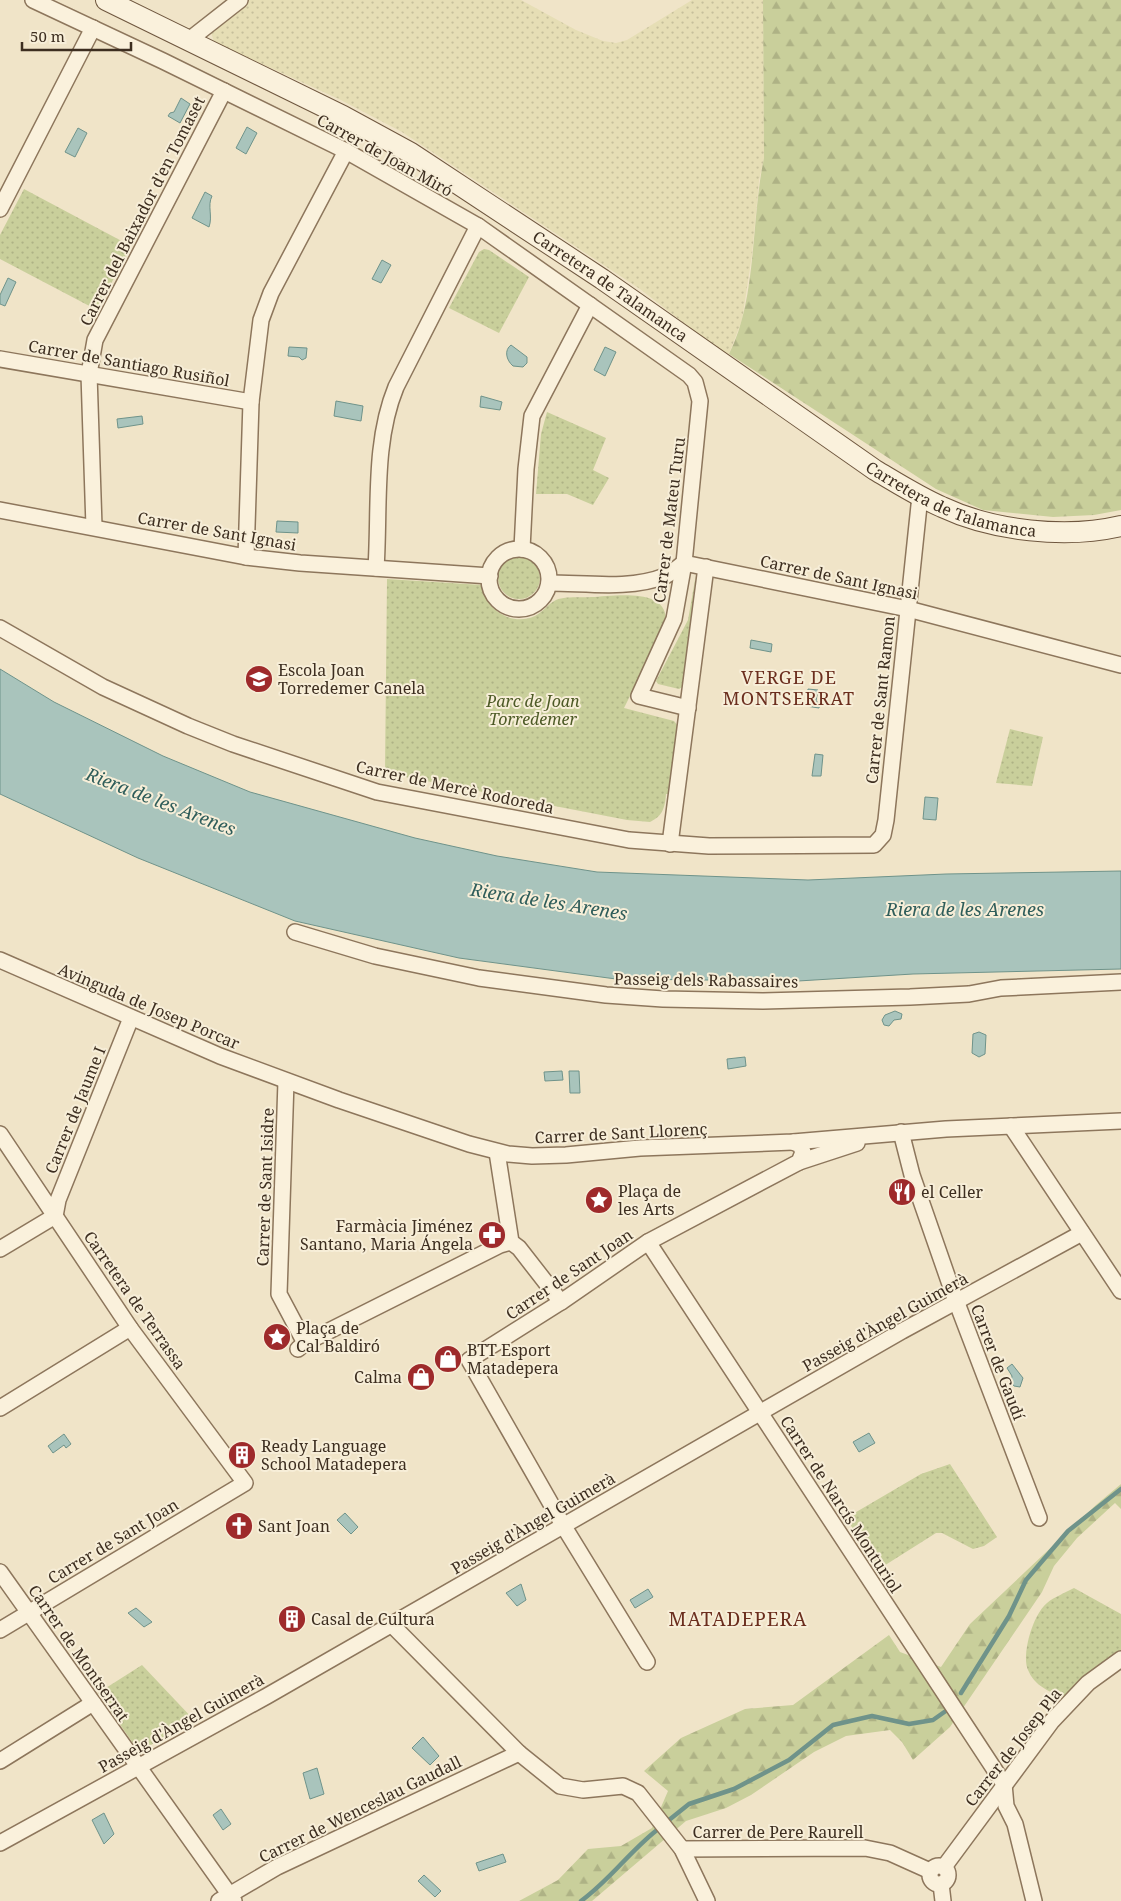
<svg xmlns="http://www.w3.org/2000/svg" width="1121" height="1901" viewBox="0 0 1121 1901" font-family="'Noto Serif',serif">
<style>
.farmland{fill:url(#farmland-dots)}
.green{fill:url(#green-dots)}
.forest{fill:url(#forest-firs)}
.water{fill:#a9c4bc;stroke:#6f938a}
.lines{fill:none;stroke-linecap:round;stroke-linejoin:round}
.stream{stroke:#6f938a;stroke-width:4.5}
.street-casing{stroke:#8d765c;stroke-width:18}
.secondary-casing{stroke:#6f573f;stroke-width:22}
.street{stroke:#faf1dc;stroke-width:15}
.secondary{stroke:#faf1dc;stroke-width:20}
.labels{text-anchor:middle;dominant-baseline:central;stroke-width:4;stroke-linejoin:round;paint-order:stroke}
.street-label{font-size:16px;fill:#3d2e20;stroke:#f7eed8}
.poi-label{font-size:16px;fill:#3d2e20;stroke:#f7eed8;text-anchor:start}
.park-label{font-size:16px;font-style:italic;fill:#4d5a26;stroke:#f7eed8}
.neighbourhood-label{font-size:18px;letter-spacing:1px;fill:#6b2e1e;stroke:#f7eed8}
.water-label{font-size:18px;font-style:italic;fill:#2f5d5a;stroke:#f7eed8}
.quarter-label{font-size:19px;letter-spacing:1px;fill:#6b2e1e;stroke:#f7eed8}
</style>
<defs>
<pattern id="farmland-dots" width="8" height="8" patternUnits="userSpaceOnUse" patternTransform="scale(1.25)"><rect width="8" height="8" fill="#e6deb5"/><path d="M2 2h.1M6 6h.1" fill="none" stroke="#c6bf9b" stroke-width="1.8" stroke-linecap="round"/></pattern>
<pattern id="green-dots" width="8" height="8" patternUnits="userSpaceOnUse" patternTransform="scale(1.25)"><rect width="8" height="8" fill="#c9cf9b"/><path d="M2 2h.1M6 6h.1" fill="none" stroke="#aeb285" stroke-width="1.8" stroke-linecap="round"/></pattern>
<pattern id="forest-firs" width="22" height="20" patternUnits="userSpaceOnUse" patternTransform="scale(1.25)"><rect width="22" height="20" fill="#c9cf9b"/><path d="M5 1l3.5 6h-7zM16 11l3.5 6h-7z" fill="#aeb285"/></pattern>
</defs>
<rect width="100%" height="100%" fill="#f0e4c8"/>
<path class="farmland" d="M 249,0 L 521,0 L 576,30 L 603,41 L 616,43 L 627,40 L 692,0 L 763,0 L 764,158 L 759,181 L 752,255 L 742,320 L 729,354 L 721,352 L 640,289 L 402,132 L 341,100 L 214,42 L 211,32 L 217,25 Z"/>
<g class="green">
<path d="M 24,189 L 131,246 L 97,310 L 0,259 L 0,235 Z"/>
<path d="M 484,249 L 489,250 L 529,277 L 499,333 L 449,308 L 479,252 Z"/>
<path d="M 547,412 L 606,438 L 593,470 L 609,478 L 593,505 L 567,494 L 536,494 L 541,434 Z"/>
<circle cx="519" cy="578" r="21"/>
<path d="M 696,574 L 684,686 L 679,689 L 658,684 L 656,681 L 688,620 Z"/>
<path d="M 387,579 L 482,585 C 485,609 511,627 535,616 C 543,612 549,603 556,600 C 565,596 581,598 591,597 C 615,596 673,586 665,626 L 624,708 L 674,721 L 678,726 L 671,794 L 666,794 C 665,807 663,816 650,822 L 627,820 L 385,773 Z"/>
<path d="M 1010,729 L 1043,737 L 1032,786 L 996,783 Z"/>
<path d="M 950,1464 L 997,1537 L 984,1546 L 973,1549 L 942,1533 L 936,1533 L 879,1569 L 846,1518 L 921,1474 Z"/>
<path d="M 1074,1588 L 1121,1614 L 1121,1659 L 1070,1700 C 1055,1694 1036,1688 1029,1672 C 1020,1657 1033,1614 1047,1603 C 1054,1597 1065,1593 1074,1588 Z"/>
<path d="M 142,1665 L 194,1720 L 144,1749 L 135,1746 L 98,1693 Z"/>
</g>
<g class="forest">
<path d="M 763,0 L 1121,0 L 1121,510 L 1094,515 L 1053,517 L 983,510 L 936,489 L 729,354 C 757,300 751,219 764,158 Z"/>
<path d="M 1121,1484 L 1121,1509 L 1115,1503 L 1077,1538 L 1054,1566 L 1042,1592 L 950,1727 L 913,1760 L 902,1742 L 890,1730 L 846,1736 L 814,1752 L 751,1795 L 726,1808 L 686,1821 L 592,1901 L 519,1901 L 558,1880 L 588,1849 L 621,1846 L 652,1828 L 668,1791 L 644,1771 L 681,1738 L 745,1709 L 793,1705 L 889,1635 L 900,1652 L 941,1667 L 970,1624 L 1096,1505 Z"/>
</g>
<g class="water">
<path d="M 181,98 L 190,104 L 180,123 L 168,116 L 170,113 L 174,112 Z"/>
<path d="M 247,127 L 257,133 L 246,154 L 236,148 Z"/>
<path d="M 78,128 L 87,133 L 75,157 L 65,152 Z"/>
<path d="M 205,192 L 212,196 C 207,206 213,216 209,227 L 192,218 Z"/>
<path d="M 382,260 L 391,265 L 381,283 L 372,279 Z"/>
<path d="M 8,278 L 16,282 L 5,306 L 0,304 L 0,295 Z"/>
<path d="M 511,345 L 527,357 L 527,363 L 523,367 L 513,366 C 506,360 504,350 511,345 Z"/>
<path d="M 289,347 L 307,348 L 306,358 L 302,360 L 299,357 L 288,356 Z"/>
<path d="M 605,347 L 616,352 L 605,376 L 594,370 Z"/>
<path d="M 481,396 L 502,402 L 500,410 L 480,407 Z"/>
<path d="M 336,401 L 363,406 L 361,421 L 334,416 Z"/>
<path d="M 142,416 L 143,424 L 118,428 L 117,419 Z"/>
<path d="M 277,521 L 298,522 L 298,533 L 276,532 Z"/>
<path d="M 751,640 L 772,644 L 771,652 L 750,648 Z"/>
<path d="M 0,669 L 54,702 L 163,756 L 250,792 L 415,838 L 497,856 L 597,872 L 808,880 L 946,874 L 1121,871 L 1121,969 L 913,974 L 798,981 L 616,979 L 459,958 L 295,921 L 138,858 L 0,794 Z"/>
<path d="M 808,689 L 818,690 L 816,701 L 820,704 L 819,708 L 806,706 Z"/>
<path d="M 815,754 L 823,755 L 821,776 L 812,776 Z"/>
<path d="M 925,797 L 938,798 L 936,820 L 923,819 Z"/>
<path d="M 895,1011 L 902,1014 L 901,1019 L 894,1020 L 889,1026 L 884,1025 L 882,1020 L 885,1015 Z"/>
<path d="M 979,1032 L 986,1035 L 985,1054 L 979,1057 L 972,1053 L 973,1034 Z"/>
<path d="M 745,1057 L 746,1066 L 728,1069 L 727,1059 Z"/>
<path d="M 562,1071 L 563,1080 L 545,1081 L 544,1072 Z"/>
<path d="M 569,1071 L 579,1071 L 580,1093 L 570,1093 Z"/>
<path d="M 1012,1364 L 1023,1378 L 1020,1387 L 1014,1386 L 1011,1382 L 1012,1376 L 1007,1368 Z"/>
<path d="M 869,1433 L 875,1443 L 859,1452 L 853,1442 Z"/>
<path d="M 64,1434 L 71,1444 L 66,1448 L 64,1445 L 53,1453 L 48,1446 Z"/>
<path d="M 345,1513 L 358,1527 L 351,1534 L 337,1520 Z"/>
<path d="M 521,1584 L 526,1600 L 517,1606 L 506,1593 Z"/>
<path d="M 648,1589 L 653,1597 L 635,1608 L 630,1600 Z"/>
<path d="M 136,1608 L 152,1622 L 144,1627 L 128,1613 Z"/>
<path d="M 423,1737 L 439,1756 L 430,1765 L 412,1748 Z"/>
<path d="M 317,1768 L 324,1794 L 310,1799 L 303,1773 Z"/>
<path d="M 221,1809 L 231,1824 L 223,1830 L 213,1815 Z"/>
<path d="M 104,1813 L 114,1834 L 104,1844 L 92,1820 Z"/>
<path d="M 503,1854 L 506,1862 L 479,1871 L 476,1863 Z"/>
<path d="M 424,1875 L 441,1891 L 435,1897 L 418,1881 Z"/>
</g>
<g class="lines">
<g class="stream">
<path d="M 961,1693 L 1009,1616 L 1026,1580 L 1068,1531 L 1121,1489"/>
<path d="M 669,1820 L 689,1804 L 734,1789 L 789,1760 L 833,1725 L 872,1716 L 909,1724 L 933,1720 L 950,1708"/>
<path d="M 581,1901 C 610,1880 629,1852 657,1830"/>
</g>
<defs>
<g id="street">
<path d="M 33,0 L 163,61 L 346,151 L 478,226 L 689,375 L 695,382 L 700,401 L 684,563 L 674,619 L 639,696 L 688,708"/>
<path d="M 189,40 L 240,0"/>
<path d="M 0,209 L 93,28"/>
<path d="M 0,359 L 251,402"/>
<path d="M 0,510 L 246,557 L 300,563 L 490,576"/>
<path d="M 94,527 L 89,374 L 95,340 L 224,91"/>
<path d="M 522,549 L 526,469 L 532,416 L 590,305"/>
<circle cx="519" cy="579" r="30"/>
<path d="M 246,557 L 251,402 L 261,320 L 271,293 L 346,151"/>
<path d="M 376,568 C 380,508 373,443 396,387 L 478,226"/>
<path d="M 549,583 C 586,583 630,590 665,576 C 672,573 678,567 684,563 L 908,609 L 1121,665"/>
<path d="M 0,628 L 103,687 L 188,726 L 233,744 L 377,792 L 629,840 L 709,846 L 874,845 L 883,835 L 886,820 L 920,496"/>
<path d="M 670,844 L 706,567"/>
<path d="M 295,932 L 375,956 L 479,978 L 606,995 L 663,999 L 763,1001 L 910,997 L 969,994 L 1001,988 L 1121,982"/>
<path d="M 0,960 L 220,1056 L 339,1100 L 469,1144 L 508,1154 L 532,1156 L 566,1155 L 640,1148 L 793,1142 L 946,1129 L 1121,1121"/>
<path d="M 286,1081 L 279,1294 L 305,1343"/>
<path d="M 1011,1126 L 1121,1291"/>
<path d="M 901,1132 L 912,1175 L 952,1290 L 1039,1518"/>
<path d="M 0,1134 L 130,1328 L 245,1483 L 0,1630"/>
<path d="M 497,1152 L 511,1242 L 519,1248 L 561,1302"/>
<path d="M 799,1162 L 857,1143"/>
<path d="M 55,1216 L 58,1200 L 131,1018"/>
<path d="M 648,1242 L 1004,1784 L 1006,1806 L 1015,1824 L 1034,1901"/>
<path d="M 0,1249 L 55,1216"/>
<path d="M 298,1349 L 305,1343 L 500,1245 L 511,1242"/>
<path d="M 0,1408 L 130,1328"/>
<path d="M 0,1572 L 234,1901"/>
<path d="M 392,1625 L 519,1753 L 560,1786 L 583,1790 L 623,1786 L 638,1793 L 682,1849 L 707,1901"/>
<path d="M 647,1662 L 563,1525 L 469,1360 L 561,1302 L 648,1242 L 799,1162 L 803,1152 L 800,1145 L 793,1142"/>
<path d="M 0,1761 L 93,1703"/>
<path d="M 0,1843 L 267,1696 L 902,1331 L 1082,1233"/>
<path d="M 682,1849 L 865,1848 L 890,1853 L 930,1871"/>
<circle cx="939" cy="1875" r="9"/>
<path d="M 944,1867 L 1052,1721 L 1088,1683 L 1121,1659"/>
<path d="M 941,1884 L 943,1901"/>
<path d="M 219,1901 L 277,1867 L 519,1753"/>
</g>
<g id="secondary">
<path id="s1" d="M 106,0 L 343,116 L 411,153 L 602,279 L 875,470 C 897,483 919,497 942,507 C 993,531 1066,539 1121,526"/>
</g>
</defs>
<use href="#street" class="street-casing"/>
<use href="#secondary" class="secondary-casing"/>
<use href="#street" class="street"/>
<use href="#secondary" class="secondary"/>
</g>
<defs>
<symbol id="school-disc" viewBox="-11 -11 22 22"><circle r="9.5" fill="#9e2a2b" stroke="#f7eed8"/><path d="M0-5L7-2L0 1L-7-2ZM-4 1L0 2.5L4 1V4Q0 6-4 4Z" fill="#fff"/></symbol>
<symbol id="restaurant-disc" viewBox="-11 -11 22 22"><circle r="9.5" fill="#9e2a2b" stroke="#f7eed8"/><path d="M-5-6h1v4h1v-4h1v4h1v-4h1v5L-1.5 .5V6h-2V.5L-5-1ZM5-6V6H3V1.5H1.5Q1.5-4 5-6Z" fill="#fff"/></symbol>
<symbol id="sight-disc" viewBox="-11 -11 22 22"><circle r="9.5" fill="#9e2a2b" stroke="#f7eed8"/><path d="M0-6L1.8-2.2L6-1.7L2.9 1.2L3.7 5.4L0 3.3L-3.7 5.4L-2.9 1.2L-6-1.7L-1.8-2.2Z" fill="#fff"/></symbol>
<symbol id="pharmacy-disc" viewBox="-11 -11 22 22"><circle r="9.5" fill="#9e2a2b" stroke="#f7eed8"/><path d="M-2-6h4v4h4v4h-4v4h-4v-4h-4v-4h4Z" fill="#fff"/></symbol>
<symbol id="shop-disc" viewBox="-11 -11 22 22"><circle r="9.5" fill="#9e2a2b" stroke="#f7eed8"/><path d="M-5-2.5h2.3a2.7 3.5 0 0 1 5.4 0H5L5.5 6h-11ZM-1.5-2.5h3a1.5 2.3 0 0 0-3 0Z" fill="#fff"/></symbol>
<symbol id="building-disc" viewBox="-11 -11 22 22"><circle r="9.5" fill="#9e2a2b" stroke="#f7eed8"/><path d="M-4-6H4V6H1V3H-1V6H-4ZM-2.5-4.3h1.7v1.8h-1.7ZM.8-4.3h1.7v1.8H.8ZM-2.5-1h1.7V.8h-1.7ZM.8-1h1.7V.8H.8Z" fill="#fff"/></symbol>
<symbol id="church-disc" viewBox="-11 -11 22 22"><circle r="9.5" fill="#9e2a2b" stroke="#f7eed8"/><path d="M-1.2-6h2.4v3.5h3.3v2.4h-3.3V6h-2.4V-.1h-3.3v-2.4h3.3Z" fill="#fff"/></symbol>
</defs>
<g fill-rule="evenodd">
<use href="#school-disc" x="243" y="663" width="32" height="32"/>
<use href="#restaurant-disc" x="886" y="1176" width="32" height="32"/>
<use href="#sight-disc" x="583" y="1184" width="32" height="32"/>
<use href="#pharmacy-disc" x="476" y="1219" width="32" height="32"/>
<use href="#sight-disc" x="261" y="1321" width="32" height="32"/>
<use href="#shop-disc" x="432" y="1343" width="32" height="32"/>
<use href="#shop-disc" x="405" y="1361" width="32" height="32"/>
<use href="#building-disc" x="226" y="1439" width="32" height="32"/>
<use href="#church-disc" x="223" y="1510" width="32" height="32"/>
<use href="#building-disc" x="276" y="1603" width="32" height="32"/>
</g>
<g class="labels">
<g class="street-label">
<text transform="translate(385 155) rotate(29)">Carrer de Joan Miró</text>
<text transform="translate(142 211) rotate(-63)">Carrer del Baixador d'en Tomaset</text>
<text stroke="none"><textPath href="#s1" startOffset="581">Carretera de Talamanca</textPath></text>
<text transform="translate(129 363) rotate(10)">Carrer de Santiago Rusiñol</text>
<text stroke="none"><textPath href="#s1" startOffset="986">Carretera de Talamanca</textPath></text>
<text transform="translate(669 520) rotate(-83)">Carrer de Mateu Turu</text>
<text transform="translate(217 531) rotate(10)">Carrer de Sant Ignasi</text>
<text transform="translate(839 577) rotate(12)">Carrer de Sant Ignasi</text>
<text transform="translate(880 700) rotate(-84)">Carrer de Sant Ramon</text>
<text transform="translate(455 787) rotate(12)">Carrer de Mercè Rodoreda</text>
<text transform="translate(706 980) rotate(1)">Passeig dels Rabassaires</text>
<text transform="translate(149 1006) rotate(23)">Avinguda de Josep Porcar</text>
<text transform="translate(75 1110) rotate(-68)">Carrer de Jaume I</text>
<text transform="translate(621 1133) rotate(-3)">Carrer de Sant Llorenç</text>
<text transform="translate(265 1187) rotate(-88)">Carrer de Sant Isidre</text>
<text transform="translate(569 1274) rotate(-34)">Carrer de Sant Joan</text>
<text transform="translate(135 1300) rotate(55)">Carretera de Terrassa</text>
<text transform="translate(885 1322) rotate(-29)">Passeig d'Àngel Guimerà</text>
<text transform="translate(998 1362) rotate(69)">Carrer de Gaudí</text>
<text transform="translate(841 1504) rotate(57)">Carrer de Narcís Monturiol</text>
<text transform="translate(533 1523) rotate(-30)">Passeig d'Àngel Guimerà</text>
<text transform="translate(113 1541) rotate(-31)">Carrer de Sant Joan</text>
<text transform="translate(79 1653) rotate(55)">Carrer de Montserrat</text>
<text transform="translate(181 1723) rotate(-29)">Passeig d'Àngel Guimerà</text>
<text transform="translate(1013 1747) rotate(-52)">Carrer de Josep Pla</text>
<text transform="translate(360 1809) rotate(-26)">Carrer de Wenceslau Gaudall</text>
<text x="778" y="1832">Carrer de Pere Raurell</text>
</g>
<g class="poi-label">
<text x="278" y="670">Escola Joan<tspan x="278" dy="18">Torredemer Canela</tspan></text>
<text x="618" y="1191">Plaça de<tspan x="618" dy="18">les Arts</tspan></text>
<text x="921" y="1192">el Celler</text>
<text x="473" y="1226" text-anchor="end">Farmàcia Jiménez<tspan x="473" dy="18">Santano, Maria Ángela</tspan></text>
<text x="296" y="1328">Plaça de<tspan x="296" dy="18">Cal Baldiró</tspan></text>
<text x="467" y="1350">BTT Esport<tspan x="467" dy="18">Matadepera</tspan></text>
<text x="402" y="1377" text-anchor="end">Calma</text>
<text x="261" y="1446">Ready Language<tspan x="261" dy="18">School Matadepera</tspan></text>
<text x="258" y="1526">Sant Joan</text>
<text x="311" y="1619">Casal de Cultura</text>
</g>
<g class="park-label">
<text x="533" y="701">Parc de Joan<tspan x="533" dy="18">Torredemer</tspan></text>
</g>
<g class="neighbourhood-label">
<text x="789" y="677">VERGE DE<tspan x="789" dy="21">MONTSERRAT</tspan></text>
</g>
<g class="water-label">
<text transform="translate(161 801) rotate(21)">Riera de les Arenes</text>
<text transform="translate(549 901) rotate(9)">Riera de les Arenes</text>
<text x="965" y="909">Riera de les Arenes</text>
</g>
<g class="quarter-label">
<text x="738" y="1619">MATADEPERA</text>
</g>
</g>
<path d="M22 42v8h109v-8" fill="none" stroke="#3d2e20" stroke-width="2.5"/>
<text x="30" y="42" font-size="15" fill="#3d2e20" stroke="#f7eed8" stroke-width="4" paint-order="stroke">50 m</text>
</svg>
